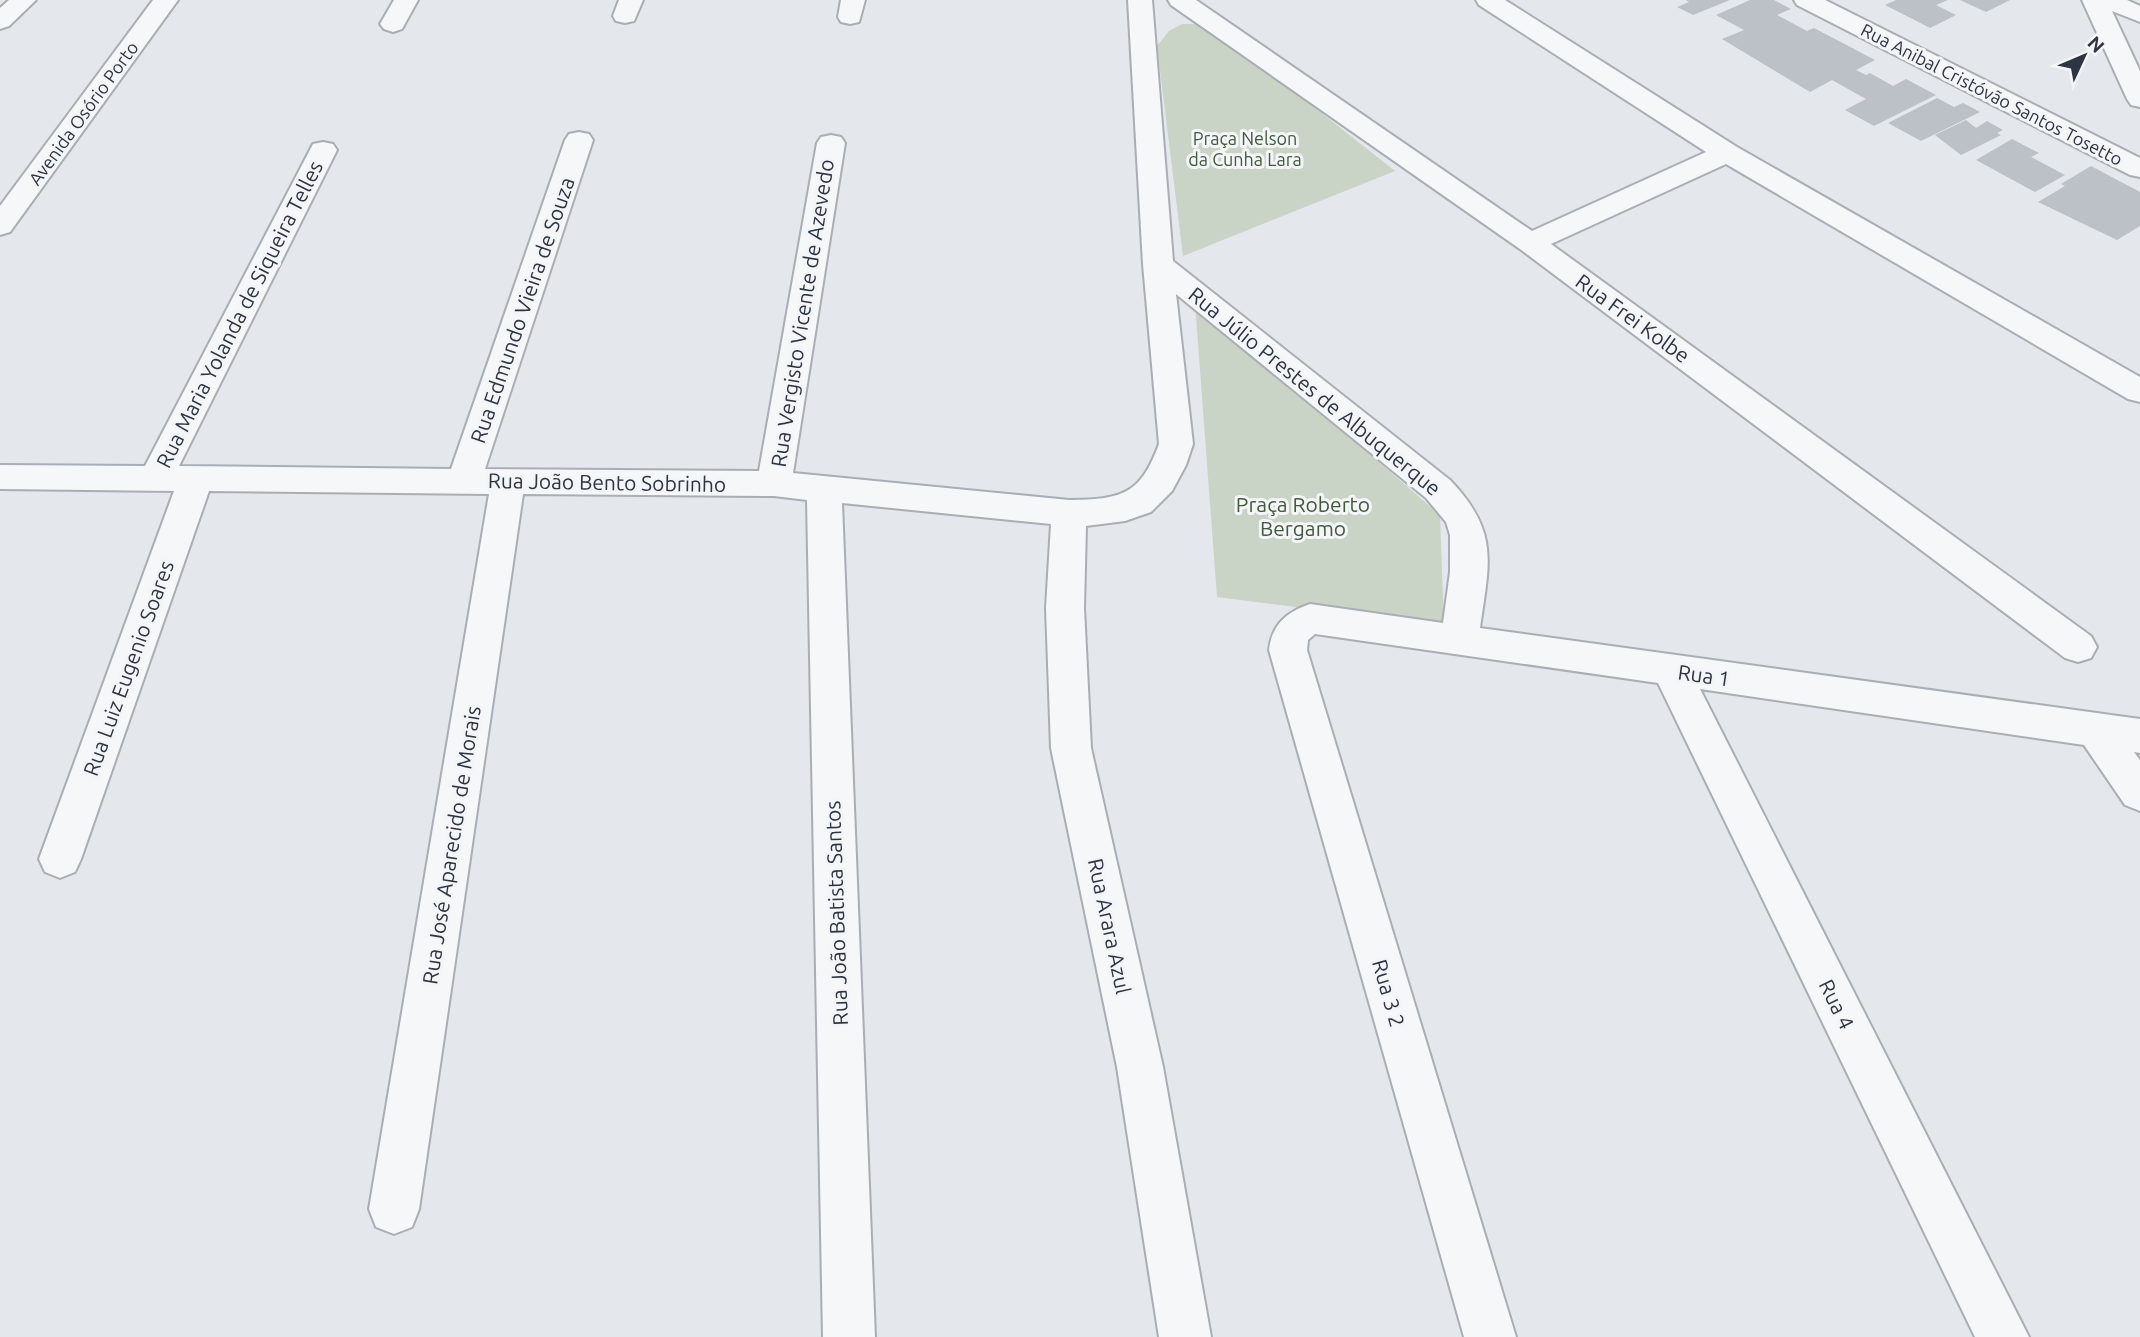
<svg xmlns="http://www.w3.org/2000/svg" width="2140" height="1337" viewBox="0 0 2140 1337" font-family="Ubuntu,sans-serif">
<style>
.green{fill:#c9d4c6}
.building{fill:#bcc0c7}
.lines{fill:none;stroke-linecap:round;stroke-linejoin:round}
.street-casing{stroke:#a9aeb5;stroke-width:4}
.street{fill:#f6f7f9;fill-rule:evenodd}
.labels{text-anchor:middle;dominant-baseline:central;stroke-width:6;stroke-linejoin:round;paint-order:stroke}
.far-street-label{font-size:18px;fill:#2d3542;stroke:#f4f5f8}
.far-park-label{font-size:18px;fill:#425c3b;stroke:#f4f5f8}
.street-label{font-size:21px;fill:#2d3542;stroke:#f4f5f8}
.park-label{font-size:21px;fill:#425c3b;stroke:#f4f5f8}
</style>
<rect width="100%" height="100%" fill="#e4e7eb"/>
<g class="green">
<path d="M 1182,24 L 1209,24 L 1395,171 L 1183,256 L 1157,46 L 1169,31 Z"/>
<path d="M 1195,303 L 1440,515 L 1444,626 L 1217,597 Z"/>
</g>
<g class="building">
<path d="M 1686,0 L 1730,0 L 1693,15 L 1677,7 L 1689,2 Z"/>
<path d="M 1750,0 L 1774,0 L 1791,9 L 1777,15 L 1807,31 L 1814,28 L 1875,60 L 1856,70 L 1866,75 L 1870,73 L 1893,86 L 1906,79 L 1936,95 L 1874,126 L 1845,110 L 1866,99 L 1832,80 L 1810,92 L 1722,39 L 1744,30 L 1716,15 Z"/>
<path d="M 1896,0 L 1948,0 L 1936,5 L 1956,15 L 1930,28 L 1885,5 Z"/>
<path d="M 1960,0 L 2010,0 L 1986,12 Z"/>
<path d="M 1937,98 L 1954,107 L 1963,103 L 1980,112 L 1921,141 L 1888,123 Z"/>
<path d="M 1966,120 L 1976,128 L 1987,121 L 2003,130 L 1997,133 L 2001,135 L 1961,155 L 1935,135 Z"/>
<path d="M 2012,139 L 2039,153 L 2031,157 L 2065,175 L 2035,192 L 1976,160 Z"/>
<path d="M 2091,166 L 2140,192 L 2140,226 L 2117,240 L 2038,202 L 2065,186 L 2061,184 Z"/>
</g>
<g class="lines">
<defs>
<g id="street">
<path d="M 9,0 L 36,0 L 9,26 L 0,29 L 0,8 Z"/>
<path d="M 153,0 L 178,0 L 10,232 L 0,235 L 0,206 Z"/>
<path d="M 394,0 L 418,0 L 402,29 L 393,32 L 384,29 L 380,24 Z"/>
<path d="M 619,0 L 643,0 L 634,21 L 625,23 L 616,21 L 613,16 Z"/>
<path d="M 841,0 L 865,0 L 859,22 L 850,24 L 841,22 L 838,17 Z"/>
<path d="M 1128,0 L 1152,0 L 1173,261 L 1450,480 C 1500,532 1489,563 1480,628 L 2140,719 L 2140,753 L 2134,752 L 2140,760 L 2140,811 L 2125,805 L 2084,745 L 1700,689 L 2029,1337 L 1975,1337 L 1658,683 L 1315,634 L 1308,640 L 1307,650 L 1516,1337 L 1464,1337 L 1269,650 C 1272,624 1287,612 1310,604 L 1443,623 L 1450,572 L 1450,535 L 1446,522 L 1426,498 L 1176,294 L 1193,444 L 1186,465 L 1172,491 L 1151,512 L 1125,521 L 1086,526 L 1084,608 L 1091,748 L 1163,1067 L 1211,1337 L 1159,1337 L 1117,1067 L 1051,748 L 1046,608 L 1051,524 L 842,503 L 875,1337 L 823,1337 L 807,500 L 774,496 L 523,494 L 419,1209 L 412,1227 L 394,1234 L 376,1227 L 369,1209 L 489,494 L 209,491 L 81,859 L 75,872 L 60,878 L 45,872 L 39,859 L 174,491 L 0,489 L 0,465 L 145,466 L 313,144 L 323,142 L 333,144 L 337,150 L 179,466 L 451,469 L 565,140 L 569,134 L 579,132 L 589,134 L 593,140 L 485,469 L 759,471 L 817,143 L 821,137 L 831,135 L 841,137 L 845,143 L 793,473 L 1069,500 C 1121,499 1140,496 1159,444 L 1143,264 Z"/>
<path d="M 1168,0 L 1196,0 L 1532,231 L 1706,152 L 1479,5 L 1476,0 L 1505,0 L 1737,147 L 2140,377 L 2140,402 L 2128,399 L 1726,164 L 1551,244 L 2091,636 L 2097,647 L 2091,658 L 2078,662 L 2065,658 L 1520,249 L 1171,5 Z"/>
<path d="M 1794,0 L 1825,0 L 2140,158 L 2140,177 L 2130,175 L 1797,5 Z"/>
<path d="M 2082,0 L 2127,0 L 2140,6 L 2140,22 L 2112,11 L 2140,71 L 2140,107 L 2131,105 L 2127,99 Z"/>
</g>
</defs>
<use href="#street" class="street-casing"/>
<use href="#street" class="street"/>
</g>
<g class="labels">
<g class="far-street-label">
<text transform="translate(1992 94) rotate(27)">Rua Anibal Cristóvão Santos Tosetto</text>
<text transform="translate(83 113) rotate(-54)">Avenida Osório Porto</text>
</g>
<g class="far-park-label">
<text x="1245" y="138">Praça Nelson<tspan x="1245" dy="21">da Cunha Lara</tspan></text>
</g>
<g class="street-label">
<text transform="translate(522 310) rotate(-71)">Rua Edmundo Vieira de Souza</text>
<text transform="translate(802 313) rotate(-81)">Rua Vergisto Vicente de Azevedo</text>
<text transform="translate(239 314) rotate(-63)">Rua Maria Yolanda de Siqueira Telles</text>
<text transform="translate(1633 318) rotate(36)">Rua Frei Kolbe</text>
<text transform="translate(1315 391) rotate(39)">Rua Júlio Prestes de Albuquerque</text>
<text transform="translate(607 482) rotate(1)">Rua João Bento Sobrinho</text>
<text transform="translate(128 668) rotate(-70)">Rua Luiz Eugenio Soares</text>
<text transform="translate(1704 675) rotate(8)">Rua 1</text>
<text transform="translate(451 845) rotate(-81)">Rua José Aparecido de Morais</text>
<text transform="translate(836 913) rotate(-92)">Rua João Batista Santos</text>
<text transform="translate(1110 926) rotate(78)">Rua Arara Azul</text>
<text transform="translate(1389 993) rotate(74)">Rua 3 2</text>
<text transform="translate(1837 1004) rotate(64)">Rua 4</text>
</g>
<g class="park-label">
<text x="1303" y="504">Praça Roberto<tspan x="1303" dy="24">Bergamo</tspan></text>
</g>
</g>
<g transform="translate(2084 56) rotate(46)" stroke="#f4f5f8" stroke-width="5" paint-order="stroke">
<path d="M0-5L12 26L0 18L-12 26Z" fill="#2d3542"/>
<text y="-10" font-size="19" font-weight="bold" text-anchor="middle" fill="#2d3542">N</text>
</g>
</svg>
